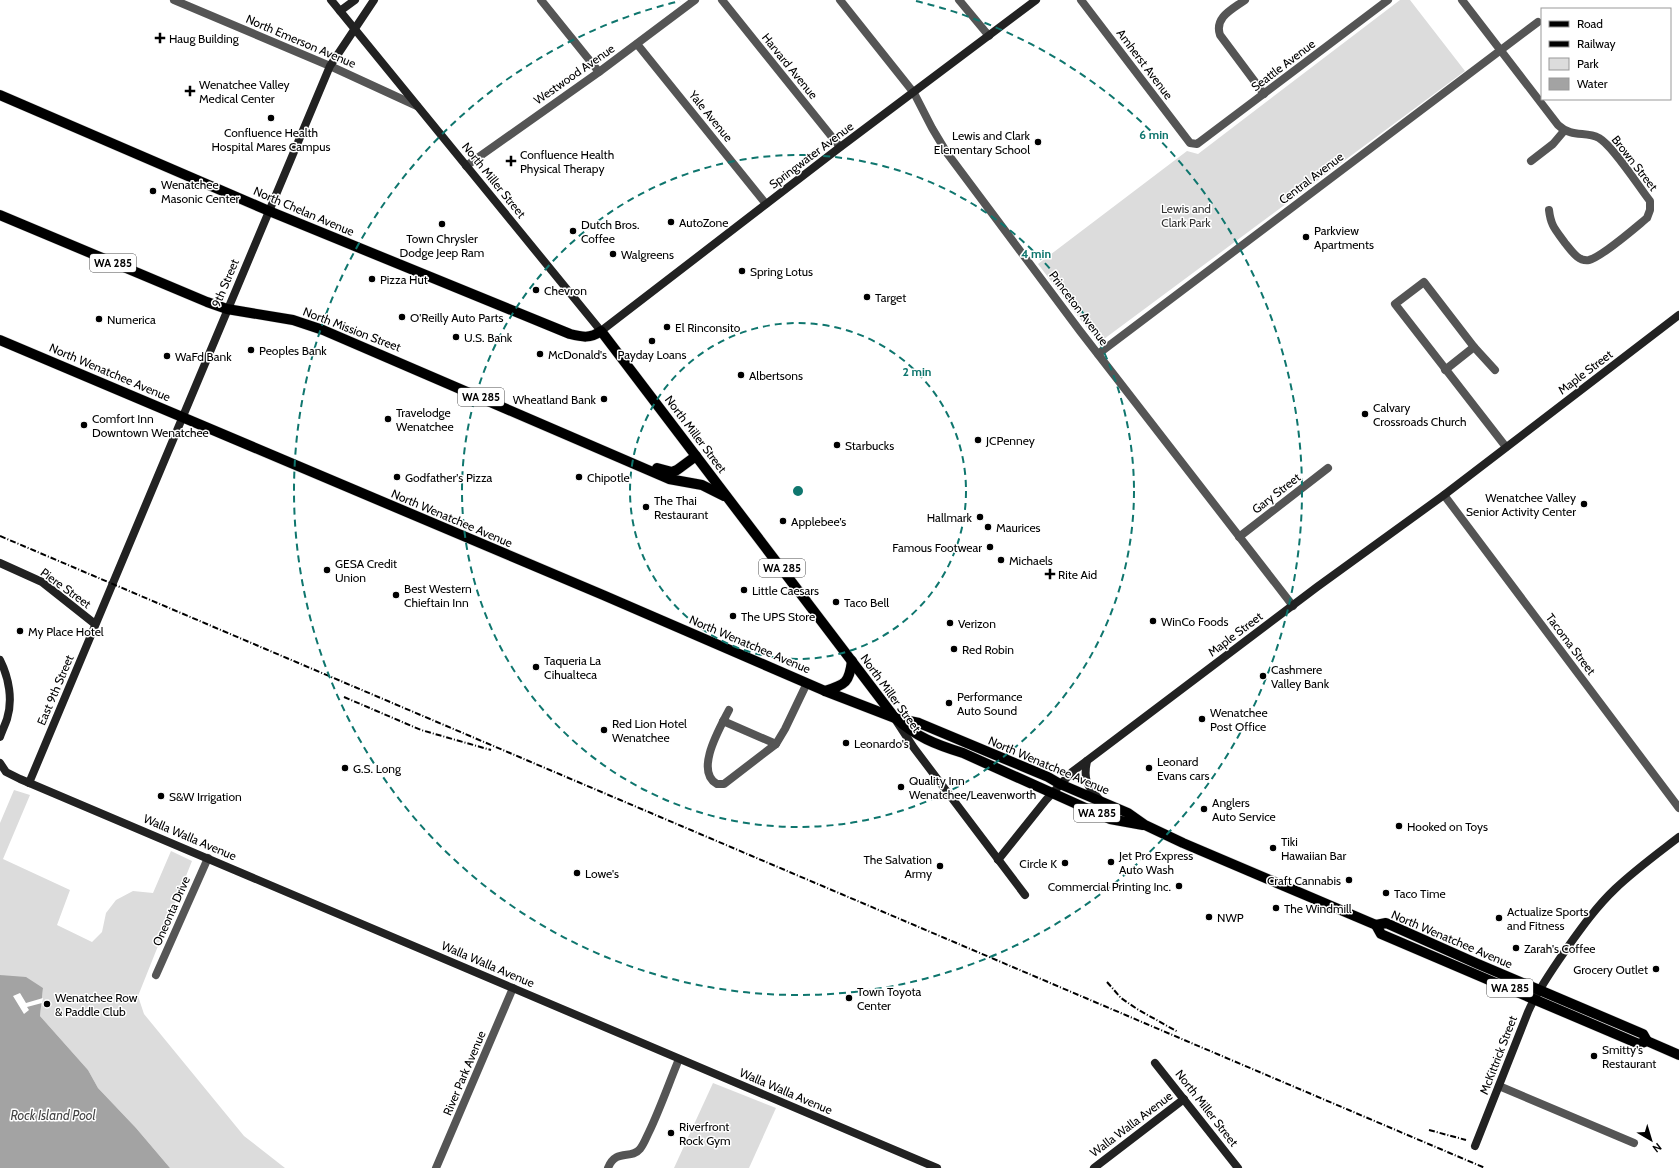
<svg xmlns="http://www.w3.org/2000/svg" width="1679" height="1168" viewBox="0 0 1679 1168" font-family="Cabin,sans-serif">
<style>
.green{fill:#dcdcdc}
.water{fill:#a3a3a3}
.pier{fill:#fff}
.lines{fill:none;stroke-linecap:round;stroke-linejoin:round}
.primary-casing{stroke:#dbdbdb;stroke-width:11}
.street{stroke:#555;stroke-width:8}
.secondary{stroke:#222;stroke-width:8}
.primary{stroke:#000;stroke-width:10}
.rail{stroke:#000;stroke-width:2;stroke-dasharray:6 2 1 2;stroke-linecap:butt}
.ring{fill:none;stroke:#0f766e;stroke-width:2;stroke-dasharray:7 5}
.poi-dot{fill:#000;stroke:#fff;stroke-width:1.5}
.labels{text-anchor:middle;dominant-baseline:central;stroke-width:3;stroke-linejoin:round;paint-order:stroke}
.shield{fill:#fff;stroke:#4c4c4c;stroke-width:1}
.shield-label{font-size:11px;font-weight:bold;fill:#000}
.poi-label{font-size:12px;fill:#000;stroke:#fff;text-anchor:start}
.street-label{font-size:12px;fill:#000;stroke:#fff}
.park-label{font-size:12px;fill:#333;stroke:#fff}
.water-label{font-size:13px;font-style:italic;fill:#444;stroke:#fff}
.centre{fill:#0f766e;stroke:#fff;stroke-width:2}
.ring-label{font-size:12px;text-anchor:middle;font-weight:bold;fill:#0f766e;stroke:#fff;stroke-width:3;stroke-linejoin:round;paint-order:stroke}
</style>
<rect width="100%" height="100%" fill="#fff"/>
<g class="green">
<path d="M 1400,0 L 1410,0 L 1465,71 L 1104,339 L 1098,339 L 1091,331 L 1090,332 L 1038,264 L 1187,151 L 1198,154 Z"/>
<path d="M 14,790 L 30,795 L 3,859 L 70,890 L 57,925 L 92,942 L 102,932 L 106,913 L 116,900 L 133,891 L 153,893 L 171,851 L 192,861 L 138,996 L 144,1014 L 244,1136 L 285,1168 L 170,1168 L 136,1128 L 98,1088 L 88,1070 L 40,1016 L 43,988 L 0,975 L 0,823 Z"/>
<path d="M 713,1083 L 776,1108 L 749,1168 L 674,1168 Z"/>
</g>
<path class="water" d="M 0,975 L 26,977 L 43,988 L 40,1016 L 88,1070 L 98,1088 L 136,1128 L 170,1168 L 0,1168 Z"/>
<path class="pier" d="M 20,993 L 26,1003 L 43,998 L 42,1003 L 27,1007 L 29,1010 L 24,1014 L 13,996 Z"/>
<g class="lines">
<defs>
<g id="primary">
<path d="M 0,95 L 269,211 L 570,334 C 582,337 590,339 601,331 L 895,718 C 917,737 934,744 963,753 L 1110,819 L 1143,825"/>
<path d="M 0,215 L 207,302 L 227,309 L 293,320 L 323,330 L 669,479 L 702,485 L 724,496"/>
<path d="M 0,340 L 603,595 L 825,691 L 895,718 L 919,723 L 1048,777 L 1060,784 L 1128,813 L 1145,825 L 1183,843 L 1376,925 L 1386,923 L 1478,964 L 1643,1034 L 1647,1041"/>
<path d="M 657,468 L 672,472 L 677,470 L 696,456"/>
<path d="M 825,691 C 846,684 849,683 852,661"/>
<path d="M 1376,925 L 1381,934 L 1639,1044 L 1647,1041 L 1679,1055"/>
</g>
</defs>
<use href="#primary" class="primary-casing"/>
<g class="street">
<path d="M 174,0 L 330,66 L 417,106"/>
<path d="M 541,0 L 599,72"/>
<path d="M 722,0 L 840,147"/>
<path d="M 840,0 L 914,93 L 932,128 L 947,153 L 1080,331 L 1293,606"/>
<path d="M 959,0 L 989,36"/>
<path d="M 1081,0 L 1190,143 L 1197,144 L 1388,0"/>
<path d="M 1245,0 C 1233,9 1214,17 1220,35 L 1264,94"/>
<path d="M 1462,0 L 1558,125 C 1572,138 1585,131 1599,138 C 1613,146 1639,187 1650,201 L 1650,210 L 1647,218 C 1636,227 1602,257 1589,260 C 1578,262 1571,250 1565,243 C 1556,230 1551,227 1549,210"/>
<path d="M 637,44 L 766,204"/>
<path d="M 1531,161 L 1553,144 L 1564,131"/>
<path d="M 466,166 L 599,72 L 695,0"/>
<path d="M 1098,354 L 1538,22"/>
<path d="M 1445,370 L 1474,347"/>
<path d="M 1495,370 L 1474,347 L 1424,282 L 1395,304 L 1506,447"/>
<path d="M 1444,495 L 1679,808"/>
<path d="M 1239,537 L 1328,468"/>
<path d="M 729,710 C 720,728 694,771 717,784 L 724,784 L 776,744 L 785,729 L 807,683"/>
<path d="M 723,721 L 776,744"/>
<path d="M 156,975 L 208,858"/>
<path d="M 1499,1086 L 1634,1143"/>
<path d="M 436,1168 L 513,988"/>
<path d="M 608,1168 C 616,1148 631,1160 640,1149 C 644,1144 646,1138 649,1132 C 660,1109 669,1083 679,1059"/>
</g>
<g class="secondary">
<path d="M 331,0 L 601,331 L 839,148 L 1036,0"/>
<path d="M 340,11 L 355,0"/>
<path d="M 0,563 L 42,582 L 95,624"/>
<path d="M 0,660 C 9,678 13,700 7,719 C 5,725 2,731 0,737"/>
<path d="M 897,722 L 914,748 L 1025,895"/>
<path d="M 1087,761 C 1083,780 1087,786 1100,800"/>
<path d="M 0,763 L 6,772 L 20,779 L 937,1168"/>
<path d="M 29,783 L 330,66 L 374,0"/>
<path d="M 998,860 L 1046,800 L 1072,772 L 1317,587 L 1444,495 L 1679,315"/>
<path d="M 1155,1063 L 1238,1168"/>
<path d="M 1475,1146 L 1528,1012 C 1538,989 1553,969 1567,948 C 1582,927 1597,906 1615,889 C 1635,870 1657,854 1679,837"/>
<path d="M 1094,1168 L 1184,1099"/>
</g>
<use href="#primary" class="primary"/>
<g class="rail">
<path d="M 0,536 L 1485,1168"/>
<path d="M 344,697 L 421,730 L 491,750"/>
<path d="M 1107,982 L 1121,998 L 1137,1009 L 1178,1032"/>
<path d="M 1429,1130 L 1466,1140"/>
</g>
</g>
<g class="ring">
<circle cx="798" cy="491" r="168"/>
<circle cx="798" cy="491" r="336"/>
<path d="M916 1A504 504 0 1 1 680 1"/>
</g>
<g class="poi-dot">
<path d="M158 32h4v4h4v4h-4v4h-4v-4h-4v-4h4z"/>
<path d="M188 85h4v4h4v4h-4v4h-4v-4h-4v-4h4z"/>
<circle cx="271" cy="118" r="4"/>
<circle cx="1038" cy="142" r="4"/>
<path d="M509 155h4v4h4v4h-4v4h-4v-4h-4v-4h4z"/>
<circle cx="153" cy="191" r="4"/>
<circle cx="671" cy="222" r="4"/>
<circle cx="442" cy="224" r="4"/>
<circle cx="573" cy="231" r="4"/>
<circle cx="1306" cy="237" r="4"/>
<circle cx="613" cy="254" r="4"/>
<circle cx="742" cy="271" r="4"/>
<circle cx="372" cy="279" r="4"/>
<circle cx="536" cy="290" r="4"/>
<circle cx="867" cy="297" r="4"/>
<circle cx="402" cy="317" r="4"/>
<circle cx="99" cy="319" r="4"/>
<circle cx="667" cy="327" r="4"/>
<circle cx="456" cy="337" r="4"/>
<circle cx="652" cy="341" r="4"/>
<circle cx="251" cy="350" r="4"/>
<circle cx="540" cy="354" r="4"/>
<circle cx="167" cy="356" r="4"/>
<circle cx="741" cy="375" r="4"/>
<circle cx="604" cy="399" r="4"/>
<circle cx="1365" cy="414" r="4"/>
<circle cx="388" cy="419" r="4"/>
<circle cx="84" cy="425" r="4"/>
<circle cx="978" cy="440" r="4"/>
<circle cx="837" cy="445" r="4"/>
<circle cx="397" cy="477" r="4"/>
<circle cx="579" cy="477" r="4"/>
<circle cx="1584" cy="504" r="4"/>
<circle cx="646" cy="507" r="4"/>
<circle cx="980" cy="517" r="4"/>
<circle cx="783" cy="521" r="4"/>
<circle cx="988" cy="527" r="4"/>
<circle cx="990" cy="547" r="4"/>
<circle cx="1001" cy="560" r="4"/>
<circle cx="327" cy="570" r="4"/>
<path d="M1048 568h4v4h4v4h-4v4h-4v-4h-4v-4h4z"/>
<circle cx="744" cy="590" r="4"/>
<circle cx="396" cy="595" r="4"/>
<circle cx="836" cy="602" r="4"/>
<circle cx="733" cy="616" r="4"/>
<circle cx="1153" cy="621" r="4"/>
<circle cx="950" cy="623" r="4"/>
<circle cx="20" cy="631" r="4"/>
<circle cx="954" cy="649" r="4"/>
<circle cx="536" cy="667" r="4"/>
<circle cx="1263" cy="676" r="4"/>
<circle cx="949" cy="703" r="4"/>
<circle cx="1202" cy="719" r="4"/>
<circle cx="604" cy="730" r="4"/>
<circle cx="846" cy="743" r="4"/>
<circle cx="345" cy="768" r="4"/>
<circle cx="1149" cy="768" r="4"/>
<circle cx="901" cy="787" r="4"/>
<circle cx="161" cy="796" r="4"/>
<circle cx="1204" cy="809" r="4"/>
<circle cx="1399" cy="826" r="4"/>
<circle cx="1273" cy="848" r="4"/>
<circle cx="1111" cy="862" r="4"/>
<circle cx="1065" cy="863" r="4"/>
<circle cx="940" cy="866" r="4"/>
<circle cx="577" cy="873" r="4"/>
<circle cx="1349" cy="880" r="4"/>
<circle cx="1179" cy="886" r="4"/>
<circle cx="1386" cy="893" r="4"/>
<circle cx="1276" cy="908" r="4"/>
<circle cx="1209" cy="917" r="4"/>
<circle cx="1499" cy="918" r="4"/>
<circle cx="1516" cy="948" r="4"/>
<circle cx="1656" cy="969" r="4"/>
<circle cx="849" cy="998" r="4"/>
<circle cx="47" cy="1004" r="4"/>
<circle cx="1594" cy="1056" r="4"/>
<circle cx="671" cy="1133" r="4"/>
</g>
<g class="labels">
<g class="shield">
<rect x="90" y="254" width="46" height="18" rx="3"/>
<rect x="458" y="388" width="46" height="18" rx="3"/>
<rect x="759" y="559" width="46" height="18" rx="3"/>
<rect x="1074" y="804" width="46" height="18" rx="3"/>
<rect x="1487" y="979" width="46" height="18" rx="3"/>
</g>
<g class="shield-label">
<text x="113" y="263">WA 285</text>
<text x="481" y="397">WA 285</text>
<text x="782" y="568">WA 285</text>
<text x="1097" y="813">WA 285</text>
<text x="1510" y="988">WA 285</text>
</g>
<g class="poi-label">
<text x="169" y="38">Haug Building</text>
<text x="199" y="84">Wenatchee Valley<tspan x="199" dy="14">Medical Center</tspan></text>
<text x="271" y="132" text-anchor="middle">Confluence Health<tspan x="271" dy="14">Hospital Mares Campus</tspan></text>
<text x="1030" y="135" text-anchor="end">Lewis and Clark<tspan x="1030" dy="14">Elementary School</tspan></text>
<text x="520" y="154">Confluence Health<tspan x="520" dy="14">Physical Therapy</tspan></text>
<text x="161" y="184">Wenatchee<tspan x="161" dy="14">Masonic Center</tspan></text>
<text x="679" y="222">AutoZone</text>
<text x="581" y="224">Dutch Bros.<tspan x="581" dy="14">Coffee</tspan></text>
<text x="1314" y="230">Parkview<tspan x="1314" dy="14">Apartments</tspan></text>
<text x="442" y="238" text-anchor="middle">Town Chrysler<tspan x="442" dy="14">Dodge Jeep Ram</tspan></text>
<text x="621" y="254">Walgreens</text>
<text x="750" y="271">Spring Lotus</text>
<text x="380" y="279">Pizza Hut</text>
<text x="544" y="290">Chevron</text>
<text x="875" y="297">Target</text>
<text x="410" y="317">O'Reilly Auto Parts</text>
<text x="107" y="319">Numerica</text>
<text x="675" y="327">El Rinconsito</text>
<text x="464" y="337">U.S. Bank</text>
<text x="259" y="350">Peoples Bank</text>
<text x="548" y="354">McDonald's</text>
<text x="652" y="354" text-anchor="middle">Payday Loans</text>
<text x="175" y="356">WaFd Bank</text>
<text x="749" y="375">Albertsons</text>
<text x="596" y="399" text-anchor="end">Wheatland Bank</text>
<text x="1373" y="407">Calvary<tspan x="1373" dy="14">Crossroads Church</tspan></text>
<text x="396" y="412">Travelodge<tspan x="396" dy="14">Wenatchee</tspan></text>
<text x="92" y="418">Comfort Inn<tspan x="92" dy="14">Downtown Wenatchee</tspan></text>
<text x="986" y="440">JCPenney</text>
<text x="845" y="445">Starbucks</text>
<text x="405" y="477">Godfather's Pizza</text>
<text x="587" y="477">Chipotle</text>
<text x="1576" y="497" text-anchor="end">Wenatchee Valley<tspan x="1576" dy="14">Senior Activity Center</tspan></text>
<text x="654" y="500">The Thai<tspan x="654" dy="14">Restaurant</tspan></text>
<text x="972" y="517" text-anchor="end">Hallmark</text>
<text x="791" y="521">Applebee's</text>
<text x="996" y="527">Maurices</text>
<text x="982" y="547" text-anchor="end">Famous Footwear</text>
<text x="1009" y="560">Michaels</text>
<text x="335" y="563">GESA Credit<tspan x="335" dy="14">Union</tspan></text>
<text x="1058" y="574">Rite Aid</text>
<text x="404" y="588">Best Western<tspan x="404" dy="14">Chieftain Inn</tspan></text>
<text x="752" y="590">Little Caesars</text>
<text x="844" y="602">Taco Bell</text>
<text x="741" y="616">The UPS Store</text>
<text x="1161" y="621">WinCo Foods</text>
<text x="958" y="623">Verizon</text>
<text x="28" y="631">My Place Hotel</text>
<text x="962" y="649">Red Robin</text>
<text x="544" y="660">Taqueria La<tspan x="544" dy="14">Cihualteca</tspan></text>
<text x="1271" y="669">Cashmere<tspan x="1271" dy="14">Valley Bank</tspan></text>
<text x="957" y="696">Performance<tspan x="957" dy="14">Auto Sound</tspan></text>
<text x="1210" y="712">Wenatchee<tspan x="1210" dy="14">Post Office</tspan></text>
<text x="612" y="723">Red Lion Hotel<tspan x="612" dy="14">Wenatchee</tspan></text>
<text x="854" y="743">Leonardo's</text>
<text x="1157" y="761">Leonard<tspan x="1157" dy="14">Evans cars</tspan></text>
<text x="353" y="768">G.S. Long</text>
<text x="909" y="780">Quality Inn<tspan x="909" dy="14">Wenatchee/Leavenworth</tspan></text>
<text x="169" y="796">S&amp;W Irrigation</text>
<text x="1212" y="802">Anglers<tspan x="1212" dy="14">Auto Service</tspan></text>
<text x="1407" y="826">Hooked on Toys</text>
<text x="1281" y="841">Tiki<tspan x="1281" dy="14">Hawaiian Bar</tspan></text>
<text x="1119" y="855">Jet Pro Express<tspan x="1119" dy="14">Auto Wash</tspan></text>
<text x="932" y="859" text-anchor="end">The Salvation<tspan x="932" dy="14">Army</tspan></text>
<text x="1057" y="863" text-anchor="end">Circle K</text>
<text x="585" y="873">Lowe's</text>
<text x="1341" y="880" text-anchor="end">Craft Cannabis</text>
<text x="1171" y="886" text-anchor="end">Commercial Printing Inc.</text>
<text x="1394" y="893">Taco Time</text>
<text x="1284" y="908">The Windmill</text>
<text x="1507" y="911">Actualize Sports<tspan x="1507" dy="14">and Fitness</tspan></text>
<text x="1217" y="917">NWP</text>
<text x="1524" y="948">Zarah's Coffee</text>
<text x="1648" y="969" text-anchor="end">Grocery Outlet</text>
<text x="857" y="991">Town Toyota<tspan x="857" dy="14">Center</tspan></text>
<text x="55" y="997">Wenatchee Row<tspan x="55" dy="14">&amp; Paddle Club</tspan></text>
<text x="1602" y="1049">Smitty's<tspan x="1602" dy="14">Restaurant</tspan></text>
<text x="679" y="1126">Riverfront<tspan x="679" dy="14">Rock Gym</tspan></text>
</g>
<g class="street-label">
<text transform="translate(301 41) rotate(23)">North Emerson Avenue</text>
<text transform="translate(1145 64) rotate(53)">Amherst Avenue</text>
<text transform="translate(1283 65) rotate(-37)">Seattle Avenue</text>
<text transform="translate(790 66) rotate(51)">Harvard Avenue</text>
<text transform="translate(574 74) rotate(-35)">Westwood Avenue</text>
<text transform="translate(711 116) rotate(51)">Yale Avenue</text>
<text transform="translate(811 155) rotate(-37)">Springwater Avenue</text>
<text transform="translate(1635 163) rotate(52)">Brown Street</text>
<text transform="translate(1311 178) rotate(-37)">Central Avenue</text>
<text transform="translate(494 180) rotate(51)">North Miller Street</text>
<text transform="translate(304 211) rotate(23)">North Chelan Avenue</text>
<text transform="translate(225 283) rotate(-67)">9th Street</text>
<text transform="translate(1079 308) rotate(53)">Princeton Avenue</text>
<text transform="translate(352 329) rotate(21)">North Mission Street</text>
<text transform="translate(110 372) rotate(23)">North Wenatchee Avenue</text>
<text transform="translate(1585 372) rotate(-37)">Maple Street</text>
<text transform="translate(696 434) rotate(53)">North Miller Street</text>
<text transform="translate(1276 493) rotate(-38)">Gary Street</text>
<text transform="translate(452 518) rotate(23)">North Wenatchee Avenue</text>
<text transform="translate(66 588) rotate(36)">Piere Street</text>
<text transform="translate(1235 634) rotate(-37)">Maple Street</text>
<text transform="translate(750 644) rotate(23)">North Wenatchee Avenue</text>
<text transform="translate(1571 644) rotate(53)">Tacoma Street</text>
<text transform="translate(55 690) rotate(-67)">East 9th Street</text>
<text transform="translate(891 693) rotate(54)">North Miller Street</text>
<text transform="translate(1049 765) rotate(23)">North Wenatchee Avenue</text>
<text transform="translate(190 837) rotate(23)">Walla Walla Avenue</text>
<text transform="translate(171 911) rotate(-66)">Oneonta Drive</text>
<text transform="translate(1452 939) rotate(23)">North Wenatchee Avenue</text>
<text transform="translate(488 964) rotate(23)">Walla Walla Avenue</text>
<text transform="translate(1498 1055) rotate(-69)">McKittrick Street</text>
<text transform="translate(464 1073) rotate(-67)">River Park Avenue</text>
<text transform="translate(786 1091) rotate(23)">Walla Walla Avenue</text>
<text transform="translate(1207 1108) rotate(52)">North Miller Street</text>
<text transform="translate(1131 1124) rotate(-37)">Walla Walla Avenue</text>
</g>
<g class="park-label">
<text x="1186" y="208">Lewis and<tspan x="1186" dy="14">Clark Park</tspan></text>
</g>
<g class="water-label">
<text x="53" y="1115">Rock Island Pool</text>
</g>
</g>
<circle cx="798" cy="491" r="6" class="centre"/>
<g class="ring-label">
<text x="1154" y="139">6 min</text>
<text x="1036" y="258">4 min</text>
<text x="917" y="376">2 min</text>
</g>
<rect x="1541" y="8" width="130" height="92" fill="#ffffff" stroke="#999999"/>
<rect x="1549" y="21" width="20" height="6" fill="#000000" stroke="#999999"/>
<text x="1577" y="28" font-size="12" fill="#000000">Road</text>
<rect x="1549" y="41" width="20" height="6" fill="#000000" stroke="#999999"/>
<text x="1577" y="48" font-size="12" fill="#000000">Railway</text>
<rect x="1549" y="58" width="20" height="12" fill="#dcdcdc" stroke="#999999"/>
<text x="1577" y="68" font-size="12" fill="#000000">Park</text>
<rect x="1549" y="78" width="20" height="12" fill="#a3a3a3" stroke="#999999"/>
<text x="1577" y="88" font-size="12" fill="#000000">Water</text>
<g transform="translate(1651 1140) rotate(142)" stroke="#ffffff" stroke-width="3" paint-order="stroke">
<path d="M0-3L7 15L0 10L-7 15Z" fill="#000000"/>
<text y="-6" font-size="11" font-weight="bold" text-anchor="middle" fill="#000000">N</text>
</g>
</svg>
